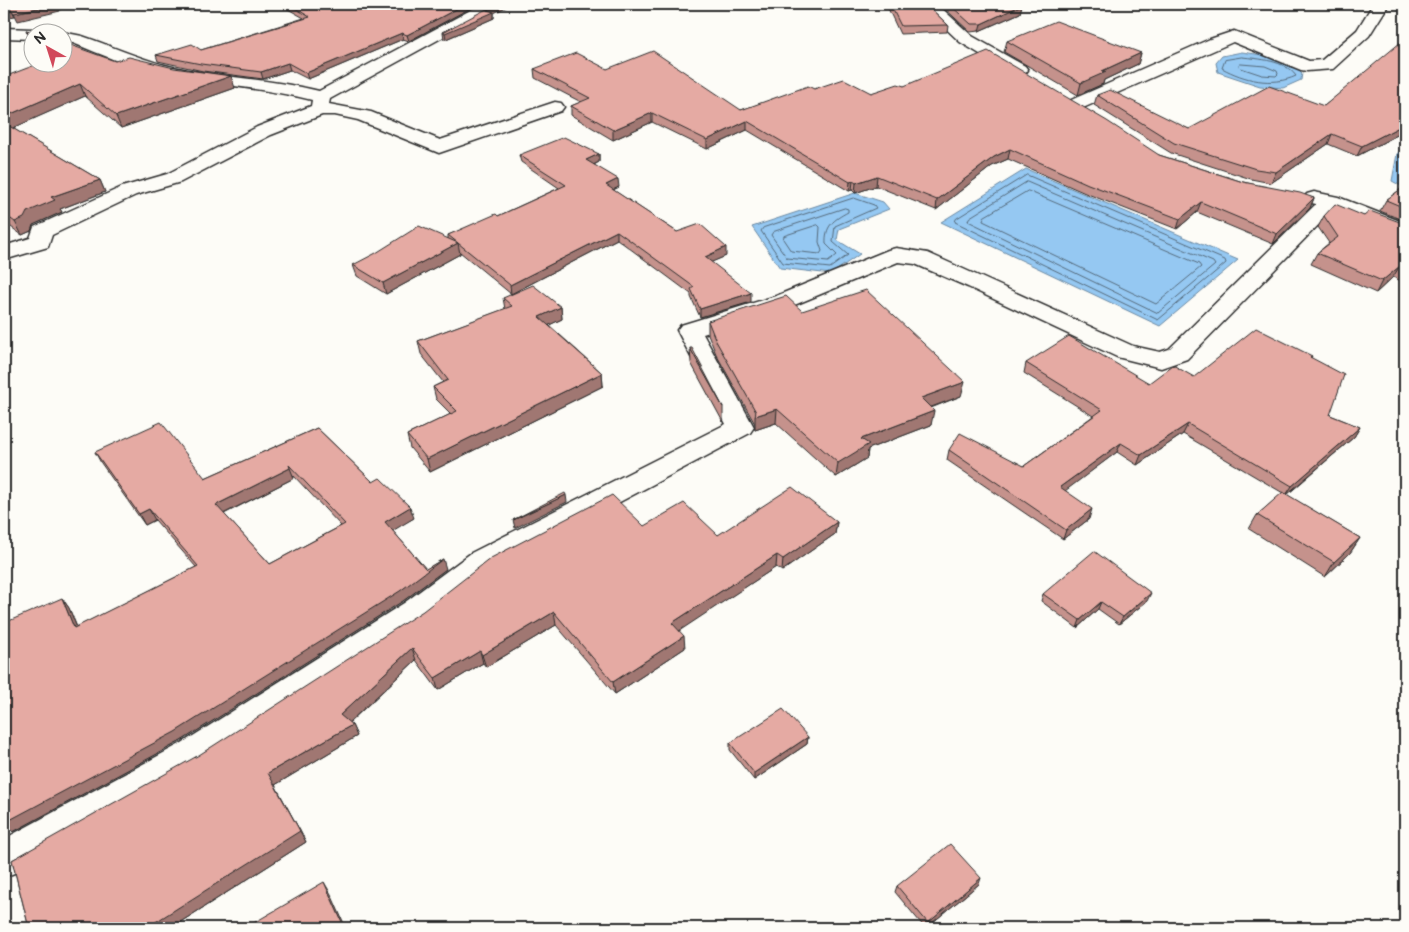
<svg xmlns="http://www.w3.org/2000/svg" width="1409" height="932" viewBox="0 0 1409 932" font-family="'Balsamiq Sans',sans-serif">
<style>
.water{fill:#95c8f2;stroke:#6b89a2}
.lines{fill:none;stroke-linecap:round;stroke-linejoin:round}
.shore{stroke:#556a7b;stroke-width:1}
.minor-casing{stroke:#2b2b2b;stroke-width:3}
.minor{fill:#fdfcf7;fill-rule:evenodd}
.wall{fill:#c5928c;stroke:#2b2b2b;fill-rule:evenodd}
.shaded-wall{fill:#a07772;stroke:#2b2b2b}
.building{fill:#e5aaa3;stroke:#2b2b2b;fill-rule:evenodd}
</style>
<rect width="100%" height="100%" fill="#fdfcf7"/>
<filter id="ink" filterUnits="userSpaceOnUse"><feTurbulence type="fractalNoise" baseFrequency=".02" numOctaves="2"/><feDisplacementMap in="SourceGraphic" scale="10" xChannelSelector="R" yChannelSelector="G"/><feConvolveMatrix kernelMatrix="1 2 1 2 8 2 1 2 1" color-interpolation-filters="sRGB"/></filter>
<g filter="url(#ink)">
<g class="water">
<path d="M 1242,52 C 1262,55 1288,57 1302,73 L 1301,80 L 1283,88 L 1260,86 L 1218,72 L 1216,63 L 1222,56 Z"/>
<path d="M 1405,145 L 1405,188 L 1392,181 L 1397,154 Z"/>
<path d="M 1026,169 L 1238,260 L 1160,326 L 941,222 Z"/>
<path d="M 855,193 L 883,202 L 889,209 L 839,229 L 837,240 L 860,254 L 831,274 L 780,268 L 752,227 Z"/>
</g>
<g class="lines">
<g class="shore">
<path d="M 1242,57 C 1259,59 1285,60 1296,76 C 1272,87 1244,80 1222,68 L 1225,60 Z"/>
<path d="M 1241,64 L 1265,66 L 1277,71 L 1278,74 L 1276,76 L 1262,75 L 1241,68 L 1239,66 Z"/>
<path d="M 1027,175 L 1225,260 L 1226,263 L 1158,320 L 955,222 L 956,219 Z"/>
<path d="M 1027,182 L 1213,262 L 1215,265 L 1158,313 L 968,221 L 969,218 Z"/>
<path d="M 1028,191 L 1199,264 L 1201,267 L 1156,304 L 983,221 L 984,217 Z"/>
<path d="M 854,198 L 874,205 L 876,208 L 835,226 L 833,242 L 848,255 L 830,268 L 783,263 L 761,231 L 763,228 Z"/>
<path d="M 845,208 L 848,209 L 848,212 C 833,220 825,226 826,244 L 837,255 L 828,262 L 787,258 L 771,235 L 773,232 Z"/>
<path d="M 818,225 L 820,227 L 819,242 L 822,251 L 820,254 L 791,251 L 783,239 L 784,236 Z"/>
</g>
<defs>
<g id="minor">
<path d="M 482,4 L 501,4 L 498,7 L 330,99 L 329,104 L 371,112 L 440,140 L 555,102 L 561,103 L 564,107 L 561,111 L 439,153 L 358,120 L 335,115 L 322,115 L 271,135 L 181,182 L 136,195 L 52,235 L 48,247 L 4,260 L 4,246 L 30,238 L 34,227 L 122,187 L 167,174 L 257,127 L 311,106 L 312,100 C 262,87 210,85 160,74 C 131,68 101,54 73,43 L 62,42 L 62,32 L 61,32 L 62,32 L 82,36 C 109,45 137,58 165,65 C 215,78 268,78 319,91 Z"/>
<path d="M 920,4 L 937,4 L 972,36 L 1025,66 L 1028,70 L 1025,74 L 1019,75 L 1013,74 L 960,42 Z"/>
<path d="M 1373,4 L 1389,4 L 1369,36 L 1333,69 L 1307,71 L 1301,70 L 1233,42 L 1083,108 L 1077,109 L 1071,108 L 1068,104 L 1071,100 L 1210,39 L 1234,31 L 1309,61 L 1322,60 L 1357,30 Z"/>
<path d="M 4,28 L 32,29 L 39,32 L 32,32 L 32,39 L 4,38 Z"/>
<path d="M 1314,192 L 1338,197 L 1405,223 L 1405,236 L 1334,209 L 1187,359 L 1161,368 L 1117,357 L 968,287 L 915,264 L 898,262 L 792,306 L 703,334 L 754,427 L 750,433 L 493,569 L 426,621 L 206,765 L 17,872 L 4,877 L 4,839 L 182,743 L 404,603 L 471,553 L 726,424 L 677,330 L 681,325 L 776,296 L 888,250 L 896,248 L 928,253 L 1133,346 L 1160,352 L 1169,349 L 1316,204 L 1307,202 L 1304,198 L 1307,194 Z"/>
</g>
</defs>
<use href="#minor" class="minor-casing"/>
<use href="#minor" class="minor"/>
</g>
<g class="wall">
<path d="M 279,4 L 478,4 L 409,41 L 403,39 L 308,79 L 290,70 L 263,79 L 203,71 L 158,61 L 156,55 L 201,50 L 304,18 Z"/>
<path d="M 886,4 L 926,4 L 948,25 L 947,32 L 900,34 Z"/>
<path d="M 940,4 L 1019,4 L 1022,5 L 1020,13 L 979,31 L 970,32 Z"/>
<path d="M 494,13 L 494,18 L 446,39 L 444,39 L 443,32 Z"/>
<path d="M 26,30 L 32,32 L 32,43 L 31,41 Z"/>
<path d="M 1007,41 L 1141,53 L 1138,64 L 1104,80 L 1103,84 L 1078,95 L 1004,52 Z"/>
<path d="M 1405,43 L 1405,131 L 1357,156 L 1328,144 L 1271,183 L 1251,179 L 1171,153 L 1094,105 L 1097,95 L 1189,129 L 1324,106 Z"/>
<path d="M 115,61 L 235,88 L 121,128 L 85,96 L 12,128 L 100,180 L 105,192 L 60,209 L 62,212 L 33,225 L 31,231 L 22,235 L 4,222 L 4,77 Z"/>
<path d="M 534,69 L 607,69 L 741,110 L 814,89 L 871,93 L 904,86 L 1159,155 L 1243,182 L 1314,198 L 1310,208 L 1273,244 L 1197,212 L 1177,229 L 1085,193 L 1008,159 L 992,166 L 936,210 L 876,186 L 855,193 L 852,190 L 849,191 L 747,130 L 707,149 L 652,122 L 613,140 L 571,115 L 571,106 L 581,102 L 535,78 Z"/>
<path d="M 599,154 L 599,162 L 594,165 L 619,187 L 613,190 L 677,232 L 726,256 L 711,262 L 751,302 L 700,317 L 691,297 L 691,294 L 617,239 L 511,294 L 460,252 L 460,254 L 386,294 L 357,276 L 353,265 L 448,239 L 448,235 L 498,216 L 559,188 L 521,162 L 519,155 Z"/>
<path d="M 1405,186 L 1405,221 L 1380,211 L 1386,200 Z"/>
<path d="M 1324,216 L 1364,216 L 1405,224 L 1405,283 L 1393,277 L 1376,293 L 1311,264 L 1317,253 L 1329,243 L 1318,227 Z"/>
<path d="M 503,298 L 561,307 L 562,319 L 549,325 L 602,373 L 603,386 L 430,472 L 410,448 L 407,435 L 451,414 L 436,399 L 433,387 L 443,382 L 421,354 L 418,341 L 505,309 Z"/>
<path d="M 802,311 L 961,396 L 931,408 L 931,425 L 868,449 L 867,458 L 836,477 L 776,423 L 755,430 L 755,424 L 716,354 L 708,334 L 708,321 Z"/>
<path d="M 690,348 L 723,407 L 723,422 L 691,363 Z"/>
<path d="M 1312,356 L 1311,358 L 1330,415 L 1360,427 L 1354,437 L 1287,495 L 1360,538 L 1350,553 L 1325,577 L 1249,529 L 1257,515 L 1283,493 L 1183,434 L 1137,465 L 1117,452 L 1065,490 L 1089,519 L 1063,539 L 947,460 L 949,450 L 1024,466 L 1093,416 L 1024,373 L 1026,363 L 1149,383 L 1194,377 Z"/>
<path d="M 317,428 L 373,482 L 414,518 L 392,530 L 426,569 L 446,569 L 403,601 L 181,741 L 13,832 L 4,823 L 62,598 L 69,608 L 77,627 L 196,567 L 155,520 L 145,525 L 101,463 L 95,452 L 205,478 ZM 293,475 L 341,526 L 270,564 L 224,514 L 294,478 Z"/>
<path d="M 837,522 L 835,534 L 782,571 L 776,567 L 679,630 L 685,648 L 615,694 L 556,625 L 486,667 L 483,663 L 438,690 L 416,660 L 349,723 L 352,725 L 357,736 L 275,785 L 306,842 L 171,928 L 29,928 L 12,860 L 644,526 L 718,535 Z"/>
<path d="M 1043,594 L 1147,601 L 1119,624 L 1098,609 L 1077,628 L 1041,601 Z"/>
<path d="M 808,737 L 807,744 L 754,780 L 730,750 L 730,743 Z"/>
<path d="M 979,884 L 926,928 L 925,928 L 895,892 L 897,886 Z"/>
</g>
<g class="shaded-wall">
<path d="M 57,4 L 60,11 L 18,21 L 14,13 Z"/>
<path d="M 466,4 L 478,4 L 409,41 L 407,35 Z"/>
<path d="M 499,4 L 512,4 L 494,13 L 494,18 L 446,39 L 445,33 Z"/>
<path d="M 1022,5 L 1020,13 L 979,31 L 981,24 Z"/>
<path d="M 11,9 L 15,16 L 4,18 L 4,10 Z"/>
<path d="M 402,33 L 403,39 L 308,79 L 306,73 Z"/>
<path d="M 1141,53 L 1138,64 L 1104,80 L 1103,84 L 1078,95 L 1081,83 L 1102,71 Z"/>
<path d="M 288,63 L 290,70 L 263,79 L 261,72 Z"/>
<path d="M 231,76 L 235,88 L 121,128 L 116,116 Z"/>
<path d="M 80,84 L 85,96 L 4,132 L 4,117 Z"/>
<path d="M 652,113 L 652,122 L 613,140 L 613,130 Z"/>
<path d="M 747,121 L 747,130 L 707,149 L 707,140 Z"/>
<path d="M 1405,124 L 1405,131 L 1357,156 L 1362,146 Z"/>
<path d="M 1332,134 L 1328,144 L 1271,183 L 1276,172 Z"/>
<path d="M 1010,149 L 1008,159 L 992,166 L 936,210 L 937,200 L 994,157 Z"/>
<path d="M 599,154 L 599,162 L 587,168 L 586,160 Z"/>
<path d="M 877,176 L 876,186 L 855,193 L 856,183 Z"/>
<path d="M 618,179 L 619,187 L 606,193 L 606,185 Z"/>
<path d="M 100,180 L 105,192 L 60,209 L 62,212 L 33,225 L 31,231 L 22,235 L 15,222 L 27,212 L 51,197 Z"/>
<path d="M 853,181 L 852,190 L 849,191 L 850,182 Z"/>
<path d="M 1314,198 L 1310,208 L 1273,244 L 1277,234 Z"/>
<path d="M 1201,202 L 1197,212 L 1177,229 L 1180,219 Z"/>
<path d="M 617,231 L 617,239 L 511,294 L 510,285 Z"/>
<path d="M 458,243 L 460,254 L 386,294 L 383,283 Z"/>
<path d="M 726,247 L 726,256 L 705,265 L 705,257 Z"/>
<path d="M 1400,266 L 1393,277 L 1376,293 L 1382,281 Z"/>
<path d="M 751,293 L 751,302 L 700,317 L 700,309 Z"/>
<path d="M 561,307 L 562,319 L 541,329 L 539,317 Z"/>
<path d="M 602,373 L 603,386 L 430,472 L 427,459 Z"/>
<path d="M 965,382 L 961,396 L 918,412 L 921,398 Z"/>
<path d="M 777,409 L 776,423 L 755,430 L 755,416 Z"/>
<path d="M 934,411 L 931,425 L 868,449 L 867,458 L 836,477 L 838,463 L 861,439 Z"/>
<path d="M 1188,424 L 1183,434 L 1137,465 L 1141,455 Z"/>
<path d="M 1360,427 L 1354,437 L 1286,495 L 1292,486 Z"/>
<path d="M 1121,443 L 1117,452 L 1057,497 L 1060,487 Z"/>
<path d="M 290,468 L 294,478 L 221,515 L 216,505 Z"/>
<path d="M 566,495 L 567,502 L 515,528 L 513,520 Z"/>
<path d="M 410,507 L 414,518 L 389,533 L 385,522 Z"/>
<path d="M 149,509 L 155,520 L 145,525 L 139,514 Z"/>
<path d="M 1092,509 L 1089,519 L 1063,539 L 1066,530 Z"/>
<path d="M 837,522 L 835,534 L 782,571 L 783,559 Z"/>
<path d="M 1360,538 L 1350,553 L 1325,577 L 1334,562 Z"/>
<path d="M 777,555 L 776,567 L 673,635 L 672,623 Z"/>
<path d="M 443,559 L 446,569 L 403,601 L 181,741 L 13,832 L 4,823 Z"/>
<path d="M 1151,593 L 1147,601 L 1119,624 L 1123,617 Z"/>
<path d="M 62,598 L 69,608 L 81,638 L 74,628 Z"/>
<path d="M 1101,602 L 1098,609 L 1077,628 L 1080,620 Z"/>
<path d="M 554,612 L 556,625 L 486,667 L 482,655 Z"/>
<path d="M 684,636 L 685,648 L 615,694 L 613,682 Z"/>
<path d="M 412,648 L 416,660 L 345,726 L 340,715 Z"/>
<path d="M 480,651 L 483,663 L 438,690 L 435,678 Z"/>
<path d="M 352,725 L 357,736 L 275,785 L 306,842 L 171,928 L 146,928 L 268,773 Z"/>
<path d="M 808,737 L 807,744 L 754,780 L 754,773 Z"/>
<path d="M 981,878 L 979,884 L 926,928 L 928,923 Z"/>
<path d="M 324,882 L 331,894 L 346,928 L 332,928 Z"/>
</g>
<g class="building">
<path d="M 4,4 L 57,4 L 14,13 L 11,9 L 4,10 Z"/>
<path d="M 288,4 L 466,4 L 407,35 L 402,33 L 306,73 L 288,63 L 261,72 L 201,64 L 156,55 L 192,44 L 201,50 L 310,17 Z"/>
<path d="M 496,4 L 499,4 L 487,10 L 494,12 L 445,33 L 443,32 Z"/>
<path d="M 890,4 L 926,4 L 948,25 L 901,26 Z"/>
<path d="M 949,4 L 1019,4 L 1022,5 L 981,24 L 971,24 Z"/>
<path d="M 1056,21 L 1141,53 L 1102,71 L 1106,72 L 1081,83 L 1007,41 Z"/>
<path d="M 26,30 L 34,32 L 32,32 L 32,39 Z"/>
<path d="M 62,42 L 115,61 L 129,57 L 174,68 L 231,76 L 116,116 L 80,84 L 4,117 L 4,77 L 43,62 L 62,62 Z"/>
<path d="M 1401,42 L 1405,43 L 1405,124 L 1362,146 L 1332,134 L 1276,172 L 1256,169 L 1174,143 L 1097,95 L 1110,90 L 1189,129 L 1269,86 L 1324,106 Z"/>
<path d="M 653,51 L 741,110 L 808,86 L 814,89 L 844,79 L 871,93 L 898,84 L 904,86 L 988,51 L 1107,121 L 1159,155 L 1243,182 L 1300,193 L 1314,198 L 1277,234 L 1201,202 L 1180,219 L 1088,184 L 1010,149 L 994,157 L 937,200 L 877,176 L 856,183 L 853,181 L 850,182 L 747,121 L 707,140 L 652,113 L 613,130 L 571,106 L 590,98 L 534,69 L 576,53 L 607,69 Z"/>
<path d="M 4,123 L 100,180 L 51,197 L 55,200 L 27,212 L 24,218 L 15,222 L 4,214 Z"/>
<path d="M 564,137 L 599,154 L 586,160 L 618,179 L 606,185 L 677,232 L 700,224 L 726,247 L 705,257 L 751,293 L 700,309 L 691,289 L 694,287 L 617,231 L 510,285 L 448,235 L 496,214 L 498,216 L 566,185 L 519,155 Z"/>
<path d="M 1405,186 L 1405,208 L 1386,200 Z"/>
<path d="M 1335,204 L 1364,216 L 1370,211 L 1405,224 L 1405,268 L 1400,266 L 1382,281 L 1317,253 L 1338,237 L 1324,216 Z"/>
<path d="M 419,226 L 458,243 L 383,283 L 353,265 L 376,253 Z"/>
<path d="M 533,285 L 561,307 L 539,317 L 602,373 L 427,459 L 407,435 L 457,411 L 433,387 L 448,380 L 418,341 L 512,306 L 503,298 Z"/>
<path d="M 866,290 L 965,382 L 921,398 L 934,411 L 861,439 L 869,444 L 838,463 L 777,409 L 755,416 L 756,412 L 716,341 L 708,321 L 786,296 L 802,311 Z"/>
<path d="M 1256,328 L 1312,356 L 1310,357 L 1344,375 L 1330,415 L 1360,427 L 1292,486 L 1188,424 L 1141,455 L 1121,443 L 1060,487 L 1092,509 L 1066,530 L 949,450 L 960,433 L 1024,466 L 1102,410 L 1026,363 L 1069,336 L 1149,383 L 1173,365 L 1194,377 Z"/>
<path d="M 690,348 L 692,348 L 723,407 Z"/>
<path d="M 161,422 L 205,478 L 317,428 L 373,482 L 380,478 L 410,507 L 385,522 L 426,569 L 443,559 L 400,591 L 175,732 L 4,823 L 4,627 L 10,624 L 9,621 L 62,598 L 74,628 L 198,566 L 149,509 L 139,514 L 95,452 ZM 289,465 L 345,524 L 270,564 L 216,505 L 290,468 Z"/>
<path d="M 792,487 L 837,522 L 783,559 L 777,555 L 672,623 L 684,636 L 613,682 L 554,612 L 482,655 L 480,651 L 435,678 L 412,648 L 340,715 L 352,725 L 268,773 L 300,831 L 146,928 L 29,928 L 12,860 L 199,755 L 423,611 L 491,558 L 612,495 L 644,526 L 684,503 L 718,535 Z"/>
<path d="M 1283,492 L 1360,538 L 1334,562 L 1257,515 Z"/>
<path d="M 565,493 L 566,495 L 513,520 Z"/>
<path d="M 1094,551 L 1151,593 L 1123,617 L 1101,602 L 1080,620 L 1043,594 Z"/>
<path d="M 783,709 L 808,737 L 754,773 L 730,743 Z"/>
<path d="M 950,844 L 981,878 L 928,923 L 897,886 Z"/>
<path d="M 324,882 L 342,922 L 332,928 L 245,928 Z"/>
</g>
</g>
<rect width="1409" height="932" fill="none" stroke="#fdfcf7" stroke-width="20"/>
<rect x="10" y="10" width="1389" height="912" fill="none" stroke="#2b2b2b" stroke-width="2" filter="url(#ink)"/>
<g transform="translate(48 48) rotate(321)"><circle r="24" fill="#fdfcf7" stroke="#a9a8a5"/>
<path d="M0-4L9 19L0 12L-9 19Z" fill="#d1495b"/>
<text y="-8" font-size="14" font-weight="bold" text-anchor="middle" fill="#2b2b2b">N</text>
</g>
</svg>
